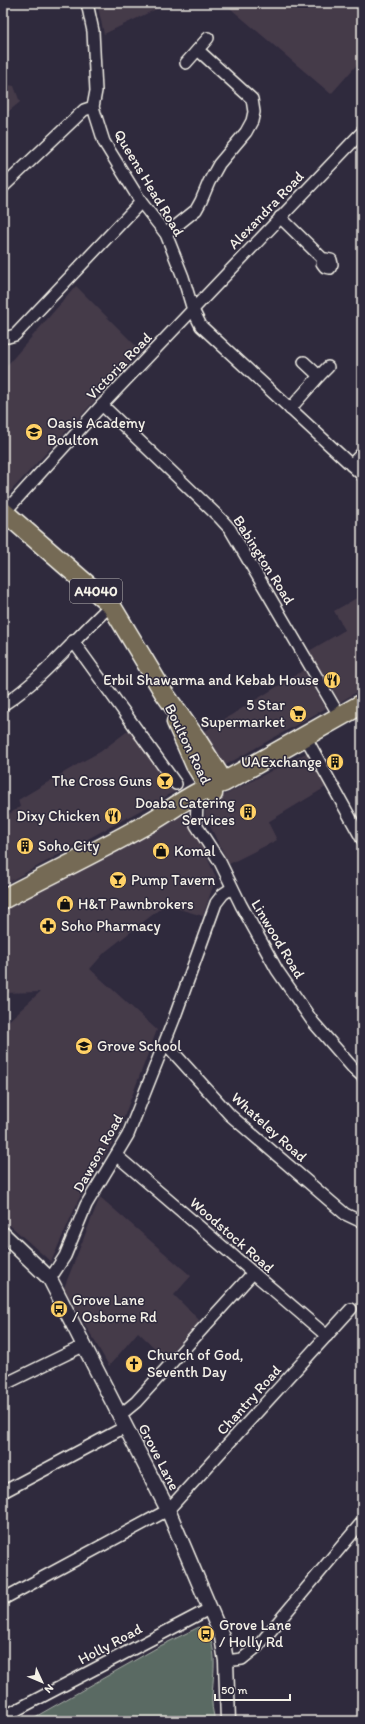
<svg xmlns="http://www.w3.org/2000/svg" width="365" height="1724" viewBox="0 0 365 1724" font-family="Itim,sans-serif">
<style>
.built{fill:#453a4a}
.green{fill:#5a6b63;stroke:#a7aea6}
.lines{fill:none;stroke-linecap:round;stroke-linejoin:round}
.minor-casing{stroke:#f4f1e8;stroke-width:14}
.tertiary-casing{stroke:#f4f1e8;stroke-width:17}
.primary-casing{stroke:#f4f1e8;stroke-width:21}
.trunk-casing{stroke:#f4f1e8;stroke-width:22}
.minor{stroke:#2f2a3d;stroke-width:11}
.tertiary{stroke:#2f2a3d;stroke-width:14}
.primary{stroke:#746b55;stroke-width:18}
.trunk{stroke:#746b55;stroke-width:19}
.labels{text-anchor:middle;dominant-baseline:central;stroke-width:3;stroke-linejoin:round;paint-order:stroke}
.shield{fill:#2f2a3d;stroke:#b9b5b5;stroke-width:1}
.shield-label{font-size:14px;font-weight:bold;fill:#f4f1e8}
.street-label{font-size:15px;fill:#f4f1e8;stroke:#2f2a3d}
.poi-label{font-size:15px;fill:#f4f1e8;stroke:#2f2a3d;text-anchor:start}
</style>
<rect width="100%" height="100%" fill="#2f2a3d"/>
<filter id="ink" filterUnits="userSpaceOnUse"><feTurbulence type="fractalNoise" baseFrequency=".025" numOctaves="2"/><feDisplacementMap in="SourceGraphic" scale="8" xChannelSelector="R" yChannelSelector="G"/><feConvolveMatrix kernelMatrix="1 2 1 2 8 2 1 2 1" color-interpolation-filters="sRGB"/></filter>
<g filter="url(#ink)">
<g class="built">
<path d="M 97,3 L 169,3 L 104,34 Z"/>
<path d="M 224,3 L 362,3 L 362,59 L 331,94 Z"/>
<path d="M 3,84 L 14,86 L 20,102 L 3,116 Z"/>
<path d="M 76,286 L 141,351 L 8,494 L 3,494 L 3,370 Z"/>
<path d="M 362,595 L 362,689 L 340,702 L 309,651 L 345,630 L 334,611 Z"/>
<path d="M 304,670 L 326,708 L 222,767 L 202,733 Z"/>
<path d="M 133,727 L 178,790 L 3,885 L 3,818 L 20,807 L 18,800 L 85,760 L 100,752 Z"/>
<path d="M 306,753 L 326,787 L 268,822 L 277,840 L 229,864 L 205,816 L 205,805 Z"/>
<path d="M 187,813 L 216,877 L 203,916 L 165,905 L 105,952 L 90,969 L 157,1030 L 117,1135 L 79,1199 L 51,1262 L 3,1219 L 3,1026 L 40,992 L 3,993 L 3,911 L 114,850 Z"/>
<path d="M 100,1197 L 191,1276 L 174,1295 L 200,1321 L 165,1358 L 138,1332 L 109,1366 L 64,1288 Z"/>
</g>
<path class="green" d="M 199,1627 C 223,1640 211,1681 212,1703 C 212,1709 214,1715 215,1721 L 28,1721 L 160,1646 Z"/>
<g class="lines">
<defs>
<g id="minor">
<path d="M 87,3 L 93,31 L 96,91 L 93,107 L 104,142 L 141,202 L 166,234 L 183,277 L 193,310 L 201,326 L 362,475"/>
<path d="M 186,63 L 208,38"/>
<path d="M 3,187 L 84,110 L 93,107"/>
<path d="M 280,217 L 324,260"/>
<path d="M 166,234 L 196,210 L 201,201 L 209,182 L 219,164 L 246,132 L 252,121 L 254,112 L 252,99 L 198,50"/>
<path d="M 326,259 L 331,260 L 332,264 L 330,268 L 325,267 L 322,263 Z"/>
<path d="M 3,337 L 8,337 L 15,335 L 141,202"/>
<path d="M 319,376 L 328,367"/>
<path d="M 102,405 L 220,518 L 230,529 L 340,717"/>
<path d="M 290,409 L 319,376 L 304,362"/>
<path d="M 351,465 L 362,453"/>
<path d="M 3,514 L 102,405 L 362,132"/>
<path d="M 73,641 L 176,784"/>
<path d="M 3,705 C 44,678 75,638 111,605"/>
<path d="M 305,736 L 362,839"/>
<path d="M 197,803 L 196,825 L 220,862 L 241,905 L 277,970 L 313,1022 L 353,1068 L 362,1076"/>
<path d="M 165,1043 L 230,1115 L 345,1214 L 362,1222"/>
<path d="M 117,1156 L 327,1336"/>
<path d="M 50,1279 L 65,1256 L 86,1205 L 128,1135 L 174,1019 L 216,903 L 223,894 L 232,888"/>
<path d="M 3,1385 L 85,1345"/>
<path d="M 119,1416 L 136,1402 L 253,1273"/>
<path d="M 3,1492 L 125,1427"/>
<path d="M 3,1599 L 168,1510 L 351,1309"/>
<path d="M 226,1661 L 242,1659 L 258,1646 L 362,1522"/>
<path d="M 3,1717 L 211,1608"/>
</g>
<path id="tertiary" d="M 3,1234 L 50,1279 L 168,1510 L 222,1637 L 226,1661 L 228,1721"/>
<g id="primary">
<path d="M 3,511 L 111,605 L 164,693 L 196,738 L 224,782"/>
<path d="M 176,722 L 195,765 L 213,794"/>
</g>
<path id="trunk" d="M 3,899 C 52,873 103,849 152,821 C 176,807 196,790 224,782 L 362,704"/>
</defs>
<use href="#minor" class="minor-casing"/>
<use href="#tertiary" class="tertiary-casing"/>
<use href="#primary" class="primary-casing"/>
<use href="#trunk" class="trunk-casing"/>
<use href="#minor" class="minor"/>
<use href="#tertiary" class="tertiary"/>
<use href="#primary" class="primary"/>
<use href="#trunk" class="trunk"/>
</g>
</g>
<defs>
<symbol id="school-disc" viewBox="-11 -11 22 22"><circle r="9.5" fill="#ffd166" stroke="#2f2a3d"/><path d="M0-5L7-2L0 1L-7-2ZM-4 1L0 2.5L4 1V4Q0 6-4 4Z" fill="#111"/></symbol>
<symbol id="restaurant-disc" viewBox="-11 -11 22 22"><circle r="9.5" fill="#ffd166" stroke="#2f2a3d"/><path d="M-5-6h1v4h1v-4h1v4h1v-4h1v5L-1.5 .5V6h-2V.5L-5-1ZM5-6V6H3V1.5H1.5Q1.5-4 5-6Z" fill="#111"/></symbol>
<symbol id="supermarket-disc" viewBox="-11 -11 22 22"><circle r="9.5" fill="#ffd166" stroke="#2f2a3d"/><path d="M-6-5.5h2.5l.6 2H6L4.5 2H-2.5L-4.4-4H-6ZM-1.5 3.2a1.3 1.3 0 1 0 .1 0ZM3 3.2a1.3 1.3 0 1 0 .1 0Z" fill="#111"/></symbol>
<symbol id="building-disc" viewBox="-11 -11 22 22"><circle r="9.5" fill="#ffd166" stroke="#2f2a3d"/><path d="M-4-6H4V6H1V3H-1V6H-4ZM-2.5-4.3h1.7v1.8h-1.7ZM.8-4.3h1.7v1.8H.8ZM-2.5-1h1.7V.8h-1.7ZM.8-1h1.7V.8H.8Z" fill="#111"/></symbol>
<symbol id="bar-disc" viewBox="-11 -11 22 22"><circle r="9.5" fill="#ffd166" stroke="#2f2a3d"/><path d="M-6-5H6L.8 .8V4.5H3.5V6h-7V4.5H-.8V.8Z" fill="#111"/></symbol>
<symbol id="shop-disc" viewBox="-11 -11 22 22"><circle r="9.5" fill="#ffd166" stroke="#2f2a3d"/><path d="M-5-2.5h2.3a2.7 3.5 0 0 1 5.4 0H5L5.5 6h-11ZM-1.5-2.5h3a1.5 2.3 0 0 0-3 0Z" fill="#111"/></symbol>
<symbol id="pharmacy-disc" viewBox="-11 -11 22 22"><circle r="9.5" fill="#ffd166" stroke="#2f2a3d"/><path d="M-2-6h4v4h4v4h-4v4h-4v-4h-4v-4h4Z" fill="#111"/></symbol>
<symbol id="bus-disc" viewBox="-11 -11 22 22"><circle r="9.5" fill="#ffd166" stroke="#2f2a3d"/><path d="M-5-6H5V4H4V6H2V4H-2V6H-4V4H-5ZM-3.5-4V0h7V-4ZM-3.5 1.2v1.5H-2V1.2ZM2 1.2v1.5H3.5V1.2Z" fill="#111"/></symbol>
<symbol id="church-disc" viewBox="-11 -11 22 22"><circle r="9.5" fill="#ffd166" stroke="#2f2a3d"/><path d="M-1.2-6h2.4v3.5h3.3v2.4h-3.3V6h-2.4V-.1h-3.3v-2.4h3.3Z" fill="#111"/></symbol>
</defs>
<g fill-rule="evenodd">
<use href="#school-disc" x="24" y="422" width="20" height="20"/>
<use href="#restaurant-disc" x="322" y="670" width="20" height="20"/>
<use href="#supermarket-disc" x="288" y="704" width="20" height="20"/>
<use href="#building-disc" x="325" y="752" width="20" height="20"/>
<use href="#bar-disc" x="155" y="771" width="20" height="20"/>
<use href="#building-disc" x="238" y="802" width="20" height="20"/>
<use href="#restaurant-disc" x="103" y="806" width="20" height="20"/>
<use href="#building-disc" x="15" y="836" width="20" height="20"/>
<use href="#shop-disc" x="151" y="841" width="20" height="20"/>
<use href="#bar-disc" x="108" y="870" width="20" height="20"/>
<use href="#shop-disc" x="55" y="894" width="20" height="20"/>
<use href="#pharmacy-disc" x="38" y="916" width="20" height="20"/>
<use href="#school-disc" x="74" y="1036" width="20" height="20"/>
<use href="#bus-disc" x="49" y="1299" width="20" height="20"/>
<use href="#church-disc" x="124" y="1354" width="20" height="20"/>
<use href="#bus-disc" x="196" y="1624" width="20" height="20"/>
</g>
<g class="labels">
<rect class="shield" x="70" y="579" width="52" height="24" rx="3"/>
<g class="shield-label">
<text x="96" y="591">A4040</text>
</g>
<g class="street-label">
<text transform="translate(149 183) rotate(59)">Queens Head Road</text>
<text transform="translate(266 210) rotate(-46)">Alexandra Road</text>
<text transform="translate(119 366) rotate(-46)">Victoria Road</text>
<text transform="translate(264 560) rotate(58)">Babington Road</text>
<text transform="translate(188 744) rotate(64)">Boulton Road</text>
<text transform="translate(278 939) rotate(59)">Linwood Road</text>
<text transform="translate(269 1127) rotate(42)">Whateley Road</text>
<text transform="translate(98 1153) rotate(-61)">Dawson Road</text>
<text transform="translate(232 1235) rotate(41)">Woodstock Road</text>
<text transform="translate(249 1400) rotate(-48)">Chantry Road</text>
<text transform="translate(159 1457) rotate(63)">Grove Lane</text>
<text transform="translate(110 1644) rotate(-28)">Holly Road</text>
</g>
<g class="poi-label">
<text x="47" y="423">Oasis Academy<tspan x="47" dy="17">Boulton</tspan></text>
<text x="319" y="680" text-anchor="end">Erbil Shawarma and Kebab House</text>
<text x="285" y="705" text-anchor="end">5 Star<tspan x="285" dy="17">Supermarket</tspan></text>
<text x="322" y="762" text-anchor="end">UAExchange</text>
<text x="152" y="781" text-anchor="end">The Cross Guns</text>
<text x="235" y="803" text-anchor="end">Doaba Catering<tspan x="235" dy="17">Services</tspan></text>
<text x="100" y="816" text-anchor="end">Dixy Chicken</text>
<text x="38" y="846">Soho City</text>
<text x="174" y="851">Komal</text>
<text x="131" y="880">Pump Tavern</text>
<text x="78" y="904">H&amp;T Pawnbrokers</text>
<text x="61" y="926">Soho Pharmacy</text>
<text x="97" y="1046">Grove School</text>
<text x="72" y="1300">Grove Lane<tspan x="72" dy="17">/ Osborne Rd</tspan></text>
<text x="147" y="1355">Church of God,<tspan x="147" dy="17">Seventh Day</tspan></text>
<text x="219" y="1625">Grove Lane<tspan x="219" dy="17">/ Holly Rd</tspan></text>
</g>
</g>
<rect width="365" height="1724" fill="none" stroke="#2f2a3d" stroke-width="16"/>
<rect x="8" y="8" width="349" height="1708" fill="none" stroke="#f4f1e8" stroke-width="1.5" filter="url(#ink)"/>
<g transform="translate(42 1682) rotate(134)" stroke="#2f2a3d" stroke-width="3" paint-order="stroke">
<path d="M0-3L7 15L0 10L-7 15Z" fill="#f4f1e8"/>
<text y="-6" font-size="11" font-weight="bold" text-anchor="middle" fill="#f4f1e8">N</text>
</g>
<path d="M215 1694v6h75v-6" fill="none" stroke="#f4f1e8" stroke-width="2"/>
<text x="221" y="1694" font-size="12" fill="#f4f1e8" stroke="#2f2a3d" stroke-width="3" paint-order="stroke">50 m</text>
</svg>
